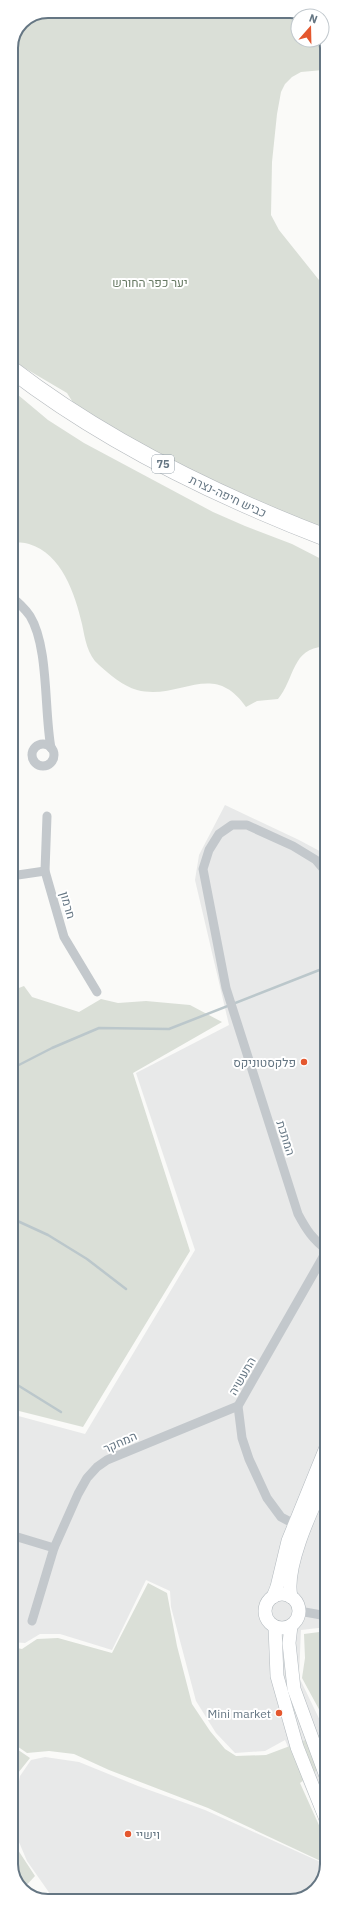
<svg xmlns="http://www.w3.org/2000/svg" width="338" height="1912" viewBox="0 0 338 1912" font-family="'IBM Plex Sans',Heebo,sans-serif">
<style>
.built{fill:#e8e9e9}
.green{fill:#dadfd7}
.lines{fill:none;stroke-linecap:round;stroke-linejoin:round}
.stream{stroke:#bbc7cb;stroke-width:2.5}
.secondary-casing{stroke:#b3babf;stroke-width:14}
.highway-casing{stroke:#b4b9bd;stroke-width:18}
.street{stroke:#c3c8cc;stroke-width:9}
.secondary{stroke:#fff;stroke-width:13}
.highway{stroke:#fff;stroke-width:17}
.poi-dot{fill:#e4572e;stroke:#fff;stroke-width:1.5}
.labels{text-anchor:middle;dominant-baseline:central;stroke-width:4;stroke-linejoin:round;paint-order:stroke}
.shield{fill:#fff;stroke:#939fa8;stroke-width:1}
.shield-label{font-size:11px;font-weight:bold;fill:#657683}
.park-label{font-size:12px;fill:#687a64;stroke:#fff}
.street-label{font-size:12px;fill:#657683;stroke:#fff}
.poi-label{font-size:12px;fill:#657683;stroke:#fff;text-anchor:end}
.rim{fill:none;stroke:#657683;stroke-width:2}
</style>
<rect width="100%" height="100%" fill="#fafaf8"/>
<g class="built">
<path d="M 225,805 L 299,840 L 327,855 L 327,1627 L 301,1630 L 299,1677 L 327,1735 L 327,1839 L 285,1740 L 265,1751 L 235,1753 L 216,1733 L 196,1701 L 171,1607 L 170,1591 L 146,1580 L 112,1650 L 60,1634 L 40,1634 L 25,1643 L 11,1642 L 11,1414 L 85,1434 L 195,1250 L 136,1073 L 229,1025 L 195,880 L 199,855 Z"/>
<path d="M 45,1757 L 79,1762 L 138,1786 L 205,1810 L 327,1865 L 318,1888 L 294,1901 L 55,1901 L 27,1861 L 16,1835 L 17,1792 L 20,1776 L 31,1760 Z"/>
</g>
<g class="green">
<path d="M 48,11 L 294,11 L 304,16 L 298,16 L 298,40 L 322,40 L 322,34 L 327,44 L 327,67 L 323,70 L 301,72 L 292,77 L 285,84 L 281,92 L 277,114 L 272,162 L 271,215 L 279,230 L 327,290 L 327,530 L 217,485 L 77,409 L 67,393 L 11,360 L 11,48 L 22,22 Z"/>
<path d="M 11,389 L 48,420 L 84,443 L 213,512 L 245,526 L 292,544 L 327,562 L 327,647 C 292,645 295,679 278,699 L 257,701 L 246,707 C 213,659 180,701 137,690 C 123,686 110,675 99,665 C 87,655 85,638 82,624 C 75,594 62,554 29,544 C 24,542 17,543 11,542 Z"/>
<path d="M 24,986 L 32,997 L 79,1012 L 101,999 L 118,1003 L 146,1001 L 190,1005 L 222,1022 L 133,1073 L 190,1251 L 83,1427 L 11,1409 L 11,1145 L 14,1137 L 11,1097 L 11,991 Z"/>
<path d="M 148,1583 L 167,1593 L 177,1646 L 192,1704 L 210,1731 L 225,1749 L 236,1756 L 266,1755 L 327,1732 L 327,1785 L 320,1768 L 300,1783 L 327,1843 L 327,1864 L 208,1808 L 109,1770 L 74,1754 L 49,1751 L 27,1753 L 11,1742 L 11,1647 L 22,1649 L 37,1639 L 58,1638 L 112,1653 Z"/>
<path d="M 327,1631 L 327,1724 L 302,1678 L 305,1658 L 304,1634 Z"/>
<path d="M 11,1745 L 30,1758 L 18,1773 L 13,1818 L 13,1835 L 18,1850 L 35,1876 L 22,1890 L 11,1868 Z"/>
</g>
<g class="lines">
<g class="stream">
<path d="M 11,1069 L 52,1048 L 99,1028 L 169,1029 L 327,967"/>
<path d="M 11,1218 L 48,1235 L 87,1259 L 126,1289"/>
<path d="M 11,1381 L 61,1412"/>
</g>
<defs>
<g id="secondary">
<circle cx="282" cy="1611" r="17"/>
<path d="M 273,1597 L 277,1587 L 288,1541 L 327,1445"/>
<path d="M 291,1597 C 284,1566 314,1505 327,1476"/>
<path d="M 291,1626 L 289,1643 L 294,1689 L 327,1779"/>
<path d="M 275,1627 L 277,1676 L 297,1747 L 327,1822"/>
</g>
<path id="highway" d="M 11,369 C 106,442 215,495 327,538"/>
</defs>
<use href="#secondary" class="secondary-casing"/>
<use href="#highway" class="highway-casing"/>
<g class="street">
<path d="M 11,597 C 18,602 25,609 30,616 C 49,647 44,711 51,748"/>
<circle cx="43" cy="755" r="11"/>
<path d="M 47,816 L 45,871 L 64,937 L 97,992"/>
<path d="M 11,876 L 45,871"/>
<path d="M 327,1250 C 313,1240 306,1229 298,1214 L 226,988 L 203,869 L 209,850 L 219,834 L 232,825 L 247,825 L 293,846 L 316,860 L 327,873"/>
<path d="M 300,1527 L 281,1517 L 267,1498 L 249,1459 L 242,1438 L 238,1406 L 327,1250"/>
<path d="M 11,1535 L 54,1548"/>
<path d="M 299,1611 L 327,1616"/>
<path d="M 32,1621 L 54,1548 L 78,1494 L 87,1478 L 97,1467 L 107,1460 L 238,1406"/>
</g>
<use href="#secondary" class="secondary"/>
<use href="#highway" class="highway"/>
</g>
<g class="poi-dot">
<circle cx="304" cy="1062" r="4"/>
<circle cx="279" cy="1713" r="4"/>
<circle cx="128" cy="1834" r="4"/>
</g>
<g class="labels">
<rect class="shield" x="152" y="455" width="22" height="18" rx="3"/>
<g class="shield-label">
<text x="163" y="464">75</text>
</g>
<g class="park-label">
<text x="150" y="282">יער כפר החורש</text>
</g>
<g class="street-label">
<text transform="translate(228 496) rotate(25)">כביש חיפה-נצרת</text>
<text transform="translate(68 905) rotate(74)">חרמון</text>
<text transform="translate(286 1138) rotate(72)">המתכת</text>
<text transform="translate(242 1376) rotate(-60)">התעשיה</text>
<text transform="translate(120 1442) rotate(-24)">המחקר</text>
</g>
<g class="poi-label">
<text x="296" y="1062">פלקסטוניקס</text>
<text x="271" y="1713">Mini market</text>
<text x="136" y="1834" text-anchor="start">וישיי</text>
</g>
</g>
<path d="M0 0H338V1912H0ZM48 18H290A30 30 0 0 1 320 48V1864A30 30 0 0 1 290 1894H48A30 30 0 0 1 18 1864V48A30 30 0 0 1 48 18Z" fill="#fff" fill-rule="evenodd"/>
<path class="rim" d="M48 18H290A30 30 0 0 1 320 48V1864A30 30 0 0 1 290 1894H48A30 30 0 0 1 18 1864V48A30 30 0 0 1 48 18Z"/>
<g transform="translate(310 28) rotate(20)"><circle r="19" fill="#ffffff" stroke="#c1c8cd"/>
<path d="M0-3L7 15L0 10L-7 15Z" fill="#e4572e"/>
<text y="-6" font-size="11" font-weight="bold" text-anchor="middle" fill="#657683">N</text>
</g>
</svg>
